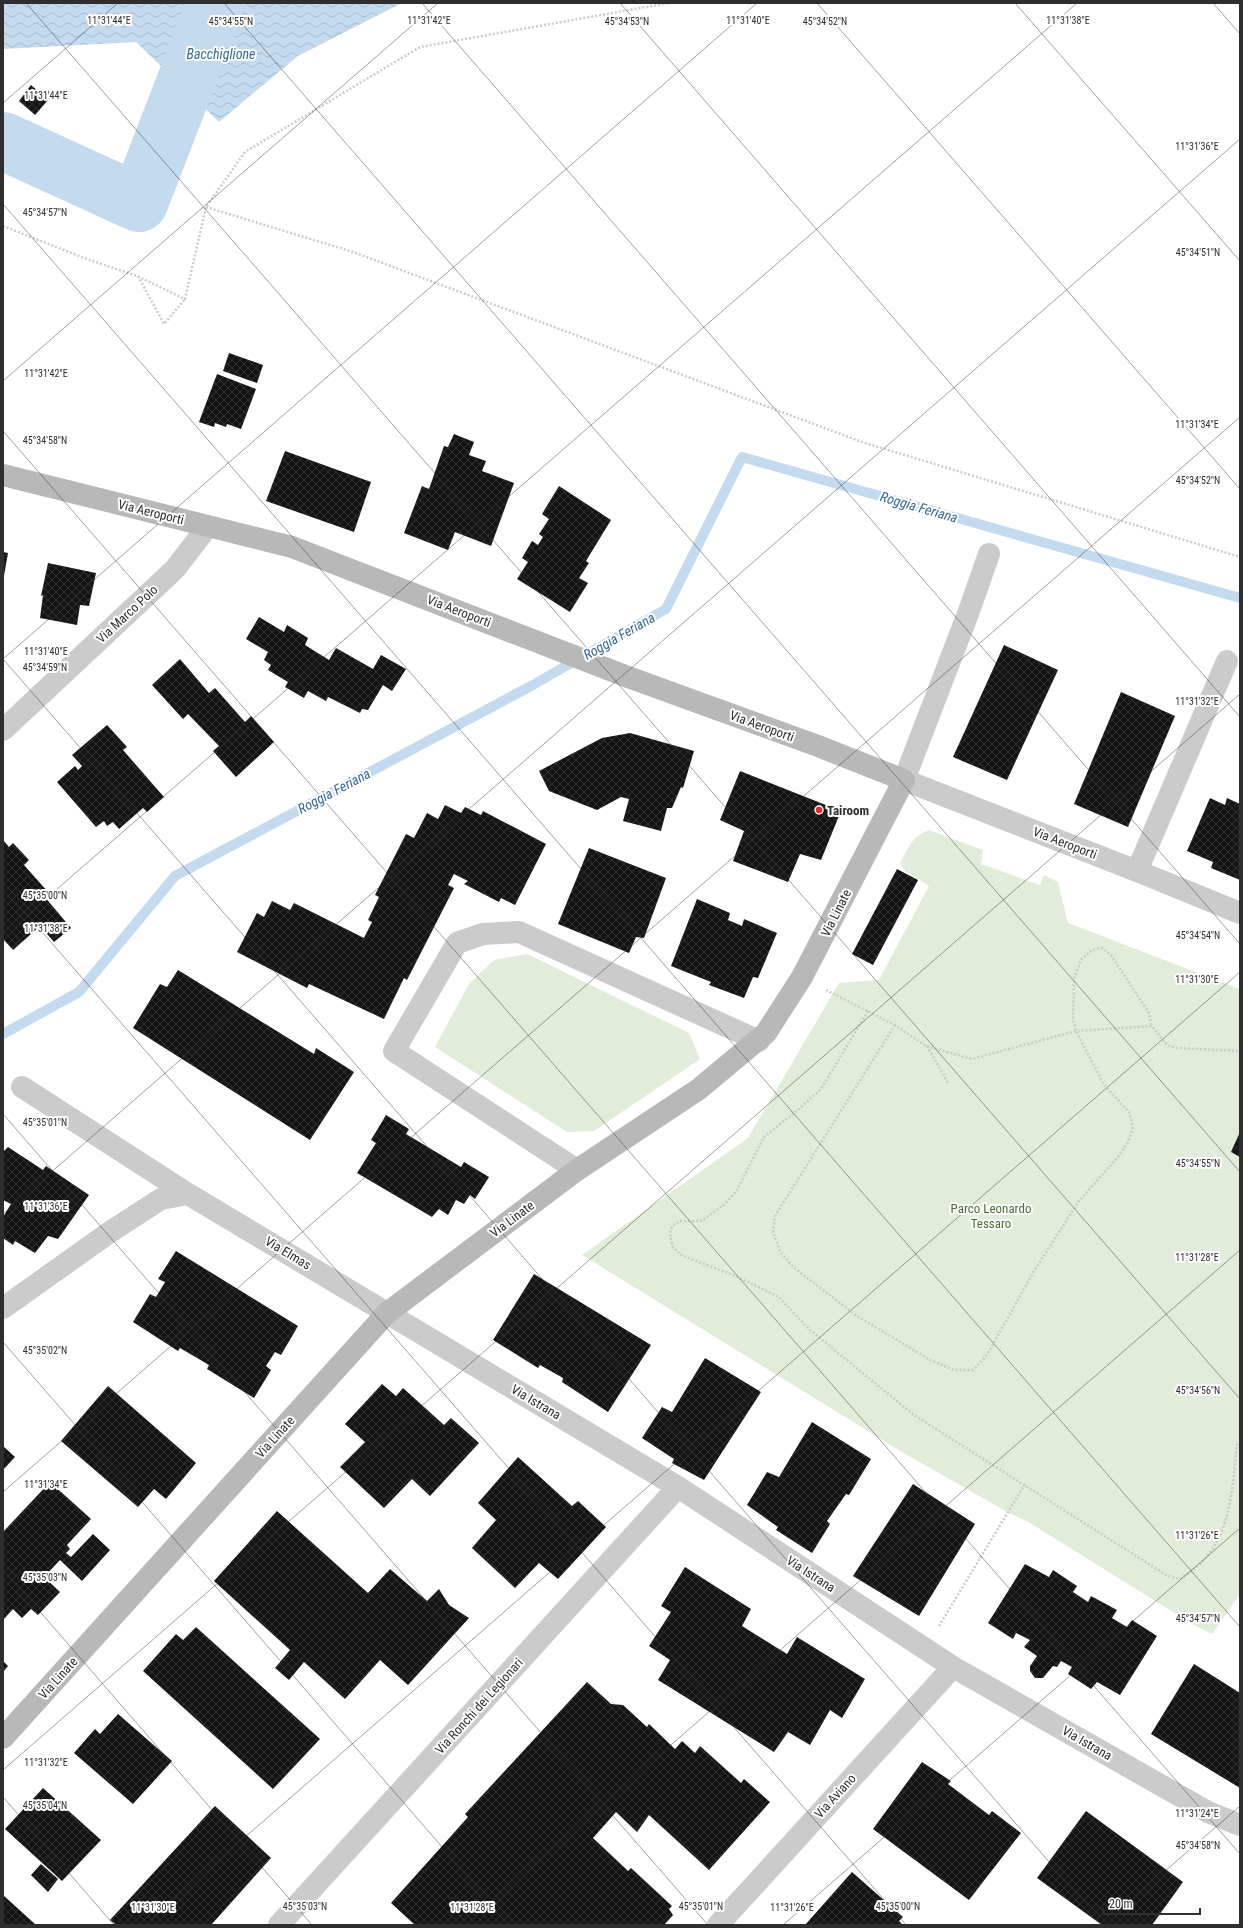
<svg xmlns="http://www.w3.org/2000/svg" width="1243" height="1928" viewBox="0 0 1243 1928" font-family="'Roboto Condensed',sans-serif">
<style>
.park{fill:#e2ecda}
.water{fill:url(#water-waves)}
.lines{fill:none;stroke-linecap:round;stroke-linejoin:round}
.stream{stroke:#c4daee;stroke-width:10}
.river{stroke:#c4daee;stroke-width:58}
.building{fill:url(#building-cross-hatch)}
.path{stroke:#cbcbcb;stroke-width:2.5;stroke-dasharray:2 2;stroke-linecap:butt}
.street{stroke:#cbcbcb;stroke-width:22}
.secondary{stroke:#b8b8b8;stroke-width:22}
.ticks{fill:none;stroke:#2e2e2e;stroke-width:1;stroke-opacity:0.45}
.poi-dot{fill:#f22522;stroke:#fff;stroke-width:1.5}
.labels{text-anchor:middle;dominant-baseline:central;stroke-width:4;stroke-linejoin:round;paint-order:stroke}
.street-label{font-size:13px;fill:#2e2e2e;stroke:#fff}
.poi-label{font-size:13px;font-weight:bold;fill:#2e2e2e;stroke:#fff;text-anchor:start}
.park-label{font-size:13px;fill:#4b6c38;stroke:#fff}
.water-label{font-size:14px;font-style:italic;fill:#366796;stroke:#fff}
.ticks-label{font-size:10px;text-anchor:middle;fill:#2e2e2e;stroke:#fff;stroke-width:4;stroke-linejoin:round;paint-order:stroke}
</style>
<defs>
<pattern id="water-waves" width="16" height="10" patternUnits="userSpaceOnUse"><rect width="16" height="10" fill="#c4daee"/><path d="M0 5q4-4 8 0t8 0" fill="none" stroke="#a9bbcc"/></pattern>
<pattern id="building-cross-hatch" width="8" height="8" patternUnits="userSpaceOnUse"><rect width="8" height="8" fill="#151515"/><path d="M0 0l8 8M0 8l8-8" fill="none" stroke="#2f2f2f"/></pattern>
</defs>
<rect width="100%" height="100%" fill="#fff"/>
<g class="park">
<path d="M 929,830 L 983,850 L 981,864 L 1040,885 L 1044,875 L 1058,882 L 1068,923 L 1240,989 L 1240,1594 L 1212,1634 L 1194,1625 L 1030,1523 L 1009,1513 L 902,1452 L 582,1255 L 748,1138 L 839,983 L 879,980 L 929,886 L 906,872 L 900,863 C 909,847 911,837 929,830 Z"/>
<path d="M 527,954 L 689,1033 L 700,1059 L 594,1131 L 567,1132 L 435,1047 L 469,984 L 494,960 Z"/>
</g>
<path class="water" d="M 3,3 L 398,3 L 400,4 L 298,56 L 219,122 L 136,42 L 3,49 Z"/>
<g class="lines">
<path class="stream" d="M 3,1034 L 79,992 L 175,876 L 531,686 L 666,609 L 742,457 L 1240,598"/>
<path class="river" d="M 3,141 L 139,203 L 216,3"/>
</g>
<g class="building">
<path d="M 31,85 L 48,100 L 35,115 L 19,101 Z"/>
<path d="M 229,353 L 263,365 L 257,383 L 223,371 Z"/>
<path d="M 217,374 L 256,389 L 241,429 L 227,424 L 226,427 L 215,423 L 214,427 L 199,422 Z"/>
<path d="M 454,434 L 474,442 L 469,455 L 486,461 L 482,471 L 514,483 L 491,546 L 455,532 L 448,550 L 404,533 L 422,486 L 429,489 L 444,446 L 448,447 Z"/>
<path d="M 285,451 L 371,482 L 354,532 L 266,501 Z"/>
<path d="M 559,486 L 611,520 L 586,561 L 589,563 L 579,578 L 588,583 L 570,612 L 517,579 L 528,562 L 522,558 L 532,541 L 538,545 L 543,537 L 539,534 L 549,519 L 542,514 Z"/>
<path d="M 3,552 L 8,553 L 4,576 L 3,576 Z"/>
<path d="M 48,563 L 96,573 L 89,606 L 80,605 L 77,625 L 40,618 L 43,595 L 41,596 Z"/>
<path d="M 259,617 L 284,632 L 287,625 L 308,638 L 305,645 L 329,660 L 336,648 L 373,669 L 381,655 L 406,669 L 392,691 L 383,685 L 368,710 L 362,709 L 360,713 L 328,697 L 326,701 L 308,691 L 304,698 L 285,687 L 288,682 L 268,670 L 271,665 L 264,660 L 268,652 L 246,639 Z"/>
<path d="M 1004,645 L 1058,670 L 1007,780 L 953,757 Z"/>
<path d="M 180,659 L 209,693 L 215,688 L 245,722 L 251,716 L 274,742 L 236,777 L 213,751 L 219,746 L 188,714 L 183,719 L 152,685 Z"/>
<path d="M 1121,692 L 1175,716 L 1128,827 L 1074,804 Z"/>
<path d="M 107,725 L 127,747 L 123,750 L 164,797 L 147,812 L 143,808 L 119,829 L 113,822 L 107,826 L 104,821 L 96,827 L 57,782 L 75,766 L 78,770 L 82,766 L 72,755 Z"/>
<path d="M 630,733 L 694,751 L 683,788 L 681,787 L 672,808 L 667,808 L 661,831 L 623,821 L 629,799 L 621,797 L 597,810 L 549,791 L 539,771 L 602,738 Z"/>
<path d="M 740,771 L 841,811 L 821,860 L 800,854 L 788,882 L 733,861 L 744,831 L 720,820 Z"/>
<path d="M 1210,798 L 1225,805 L 1227,798 L 1240,804 L 1240,880 L 1211,868 L 1213,862 L 1187,851 Z"/>
<path d="M 445,805 L 461,813 L 465,807 L 481,815 L 483,811 L 546,844 L 515,905 L 501,898 L 499,902 L 464,884 L 468,881 L 454,874 L 448,885 L 454,888 L 407,980 L 404,978 L 384,1019 L 309,984 L 307,988 L 237,952 L 257,913 L 264,917 L 272,901 L 290,910 L 294,903 L 364,938 L 372,922 L 368,920 L 379,897 L 375,895 L 406,834 L 414,838 L 427,813 L 438,819 Z"/>
<path d="M 3,840 L 9,847 L 13,843 L 29,860 L 24,865 L 48,892 L 44,896 L 71,928 L 54,942 L 40,926 L 13,950 L 3,939 Z"/>
<path d="M 589,848 L 666,878 L 644,938 L 636,937 L 629,953 L 558,924 Z"/>
<path d="M 897,869 L 918,880 L 873,965 L 852,954 Z"/>
<path d="M 697,899 L 730,913 L 728,920 L 742,926 L 744,919 L 777,933 L 758,978 L 753,977 L 744,998 L 709,985 L 711,982 L 671,966 Z"/>
<path d="M 178,970 L 314,1054 L 316,1048 L 354,1072 L 310,1140 L 133,1028 L 160,984 L 167,987 Z"/>
<path d="M 386,1115 L 409,1129 L 406,1134 L 461,1167 L 464,1162 L 489,1177 L 475,1199 L 470,1195 L 464,1204 L 456,1200 L 448,1215 L 439,1209 L 432,1217 L 357,1173 L 376,1143 L 371,1140 Z"/>
<path d="M 1240,1132 L 1240,1157 L 1231,1152 Z"/>
<path d="M 8,1147 L 43,1170 L 46,1166 L 89,1195 L 58,1239 L 48,1236 L 35,1253 L 15,1241 L 13,1245 L 3,1238 L 3,1217 L 11,1204 L 3,1200 L 3,1150 L 4,1151 Z"/>
<path d="M 176,1251 L 298,1326 L 281,1355 L 275,1352 L 266,1366 L 271,1370 L 254,1398 L 207,1369 L 209,1365 L 180,1348 L 178,1351 L 133,1322 L 150,1294 L 156,1297 L 165,1282 L 158,1279 Z"/>
<path d="M 534,1274 L 651,1345 L 608,1412 L 562,1382 L 563,1378 L 540,1365 L 538,1368 L 493,1340 Z"/>
<path d="M 705,1358 L 761,1392 L 704,1480 L 672,1463 L 674,1459 L 642,1438 L 662,1407 L 672,1412 Z"/>
<path d="M 382,1384 L 396,1396 L 403,1388 L 444,1425 L 451,1418 L 479,1443 L 430,1496 L 412,1479 L 384,1508 L 340,1467 L 365,1442 L 345,1424 Z"/>
<path d="M 108,1386 L 196,1463 L 166,1499 L 154,1489 L 138,1507 L 61,1441 Z"/>
<path d="M 812,1422 L 871,1459 L 849,1495 L 846,1494 L 827,1521 L 830,1524 L 812,1553 L 776,1530 L 778,1527 L 747,1505 L 767,1472 L 779,1477 Z"/>
<path d="M 3,1446 L 15,1457 L 3,1470 Z"/>
<path d="M 518,1457 L 572,1506 L 578,1501 L 606,1527 L 558,1579 L 539,1563 L 515,1588 L 472,1548 L 496,1520 L 478,1503 Z"/>
<path d="M 50,1482 L 91,1519 L 67,1545 L 70,1549 L 66,1553 L 71,1557 L 93,1534 L 110,1550 L 82,1581 L 60,1560 L 44,1577 L 60,1592 L 38,1615 L 31,1609 L 22,1618 L 13,1609 L 3,1620 L 3,1532 Z"/>
<path d="M 913,1484 L 975,1524 L 919,1616 L 853,1576 Z"/>
<path d="M 277,1511 L 368,1593 L 390,1569 L 427,1601 L 439,1589 L 449,1605 L 469,1618 L 408,1685 L 380,1660 L 345,1699 L 304,1662 L 289,1680 L 275,1668 L 290,1650 L 214,1581 Z"/>
<path d="M 1025,1564 L 1049,1577 L 1053,1570 L 1077,1586 L 1073,1592 L 1088,1602 L 1091,1596 L 1117,1610 L 1112,1618 L 1127,1627 L 1132,1620 L 1157,1636 L 1120,1695 L 1097,1682 L 1091,1689 L 1068,1674 L 1072,1667 L 1061,1661 L 1057,1667 L 1053,1666 L 1043,1678 L 1035,1678 L 1030,1671 L 1030,1666 L 1037,1656 L 1024,1647 L 1030,1640 L 1016,1633 L 1013,1639 L 988,1623 Z"/>
<path d="M 685,1567 L 751,1609 L 742,1626 L 787,1654 L 797,1637 L 865,1679 L 842,1718 L 830,1710 L 810,1745 L 788,1732 L 774,1752 L 658,1680 L 670,1660 L 649,1646 L 671,1612 L 661,1606 Z"/>
<path d="M 196,1627 L 320,1739 L 273,1789 L 143,1671 L 176,1634 L 183,1640 Z"/>
<path d="M 3,1661 L 8,1666 L 3,1672 Z"/>
<path d="M 1194,1664 L 1240,1693 L 1240,1788 L 1151,1734 Z"/>
<path d="M 587,1682 L 611,1704 L 623,1705 L 647,1727 L 649,1724 L 675,1749 L 682,1741 L 695,1753 L 700,1746 L 741,1783 L 744,1779 L 770,1802 L 709,1870 L 649,1815 L 637,1832 L 616,1812 L 593,1838 L 627,1870 L 628,1871 L 631,1868 L 672,1906 L 669,1909 L 673,1915 L 664,1925 L 415,1925 L 391,1903 L 468,1817 L 465,1814 Z"/>
<path d="M 118,1714 L 172,1761 L 133,1804 L 74,1753 L 95,1729 L 100,1734 Z"/>
<path d="M 922,1762 L 951,1781 L 948,1784 L 989,1815 L 992,1811 L 1021,1833 L 969,1900 L 873,1829 Z"/>
<path d="M 43,1788 L 101,1840 L 62,1881 L 5,1829 Z"/>
<path d="M 215,1806 L 271,1858 L 211,1925 L 116,1925 L 110,1920 Z"/>
<path d="M 1086,1811 L 1183,1882 L 1152,1925 L 1102,1925 L 1037,1878 Z"/>
<path d="M 41,1864 L 58,1879 L 48,1892 L 31,1875 Z"/>
<path d="M 852,1872 L 903,1917 L 899,1921 L 903,1925 L 805,1925 Z"/>
<path d="M 3,1895 L 36,1925 L 3,1925 Z"/>
</g>
<g class="lines">
<g class="path">
<path d="M 206,207 L 353,252 L 862,442 L 1240,557"/>
<path d="M 3,226 L 84,258 L 137,276 L 185,299 L 206,207 L 245,152 L 420,47 L 669,3"/>
<path d="M 138,276 L 164,324 L 185,299"/>
<path d="M 826,990 L 895,1025 L 926,1046 L 972,1059 L 1076,1031 L 1152,1026 L 1167,1045 L 1177,1048 L 1240,1051"/>
<path d="M 868,1011 L 821,1089 L 799,1109 L 764,1137 L 737,1190 L 725,1204 L 701,1221 L 680,1221 L 672,1226 L 670,1233 L 672,1246 L 681,1255 L 733,1275 L 779,1297 L 810,1330 L 914,1415 L 1166,1575 L 1179,1579 C 1231,1551 1231,1498 1237,1445 L 1240,1442"/>
<path d="M 895,1025 L 775,1216 L 773,1232 L 780,1251 L 793,1267 L 857,1316 L 930,1360 L 954,1370 L 973,1370 L 987,1355 L 1034,1271 L 1079,1201 L 1118,1157 L 1128,1142 L 1133,1127 L 1129,1112 L 1104,1085 L 1076,1031 L 1073,1020 L 1074,979 L 1081,960 L 1092,950 L 1102,948 L 1111,955 L 1149,1013 L 1152,1026"/>
<path d="M 927,1046 L 948,1083"/>
<path d="M 939,1626 L 1025,1484"/>
</g>
<g class="street">
<path d="M 989,554 L 969,611 L 904,780 L 1137,871 L 1240,913"/>
<path d="M 3,730 L 175,569 L 208,526"/>
<path d="M 1137,871 L 1227,661"/>
<path d="M 22,1087 L 188,1194 L 678,1487 L 953,1667 L 1208,1812 L 1240,1825"/>
<path d="M 577,1170 L 394,1051 L 457,943 L 483,934 L 519,932 L 759,1041"/>
<path d="M 3,1308 L 110,1232 L 161,1199 L 188,1194"/>
<path d="M 279,1925 L 678,1487"/>
<path d="M 718,1925 L 953,1667"/>
</g>
<path class="secondary" d="M 3,475 L 292,547 L 628,677 L 818,746 L 904,780 L 802,977 L 766,1033 L 699,1089 L 577,1170 L 387,1313 L 3,1738"/>
</g>
<path class="ticks" d="M 26,3 L 1240,1399M 224,3 L 1240,1172M 422,3 L 1240,944M 620,3 L 1240,717M 817,3 L 1240,489M 1015,3 L 1240,261M 1213,3 L 1240,34M 3,103 L 118,3M 3,204 L 1240,1627M 3,381 L 438,3M 3,431 L 1240,1854M 3,659 L 757,3M 3,659 L 1104,1925M 3,887 L 906,1925M 3,936 L 1077,3M 3,1114 L 708,1925M 3,1214 L 1240,139M 3,1342 L 510,1925M 3,1492 L 1240,417M 3,1569 L 312,1925M 3,1770 L 1240,694M 3,1797 L 114,1925M 144,1925 L 1240,972M 464,1925 L 1240,1250M 783,1925 L 1240,1528M 1103,1925 L 1240,1806"/>
<circle class="poi-dot" cx="819" cy="810" r="4"/>
<g class="labels">
<g class="street-label">
<text transform="translate(151 512) rotate(14)">Via Aeroporti</text>
<text transform="translate(459 611) rotate(21)">Via Aeroporti</text>
<text transform="translate(127 614) rotate(-43)">Via Marco Polo</text>
<text transform="translate(762 726) rotate(20)">Via Aeroporti</text>
<text transform="translate(1065 843) rotate(21)">Via Aeroporti</text>
<text transform="translate(836 913) rotate(-63)">Via Linate</text>
<text transform="translate(512 1219) rotate(-37)">Via Linate</text>
<text transform="translate(288 1253) rotate(31)">Via Elmas</text>
<text transform="translate(536 1402) rotate(31)">Via Istrana</text>
<text transform="translate(275 1437) rotate(-48)">Via Linate</text>
<text transform="translate(811 1574) rotate(33)">Via Istrana</text>
<text transform="translate(58 1678) rotate(-48)">Via Linate</text>
<text transform="translate(479 1706) rotate(-48)">Via Ronchi dei Legionari</text>
<text transform="translate(1087 1743) rotate(30)">Via Istrana</text>
<text transform="translate(835 1796) rotate(-48)">Via Aviano</text>
</g>
<g class="poi-label">
<text x="827" y="810">Tairoom</text>
</g>
<g class="park-label">
<text x="991" y="1208">Parco Leonardo<tspan x="991" dy="15">Tessaro</tspan></text>
</g>
<g class="water-label">
<text x="221" y="54">Bacchiglione</text>
<text transform="translate(919 507) rotate(16)">Roggia Feriana</text>
<text transform="translate(619 636) rotate(-30)">Roggia Feriana</text>
<text transform="translate(334 791) rotate(-28)">Roggia Feriana</text>
</g>
</g>
<g class="ticks-label">
<text x="109" y="24">11°31'44"E</text>
<text x="429" y="24">11°31'42"E</text>
<text x="748" y="24">11°31'40"E</text>
<text x="1068" y="24">11°31'38"E</text>
<text x="231" y="25">45°34'55"N</text>
<text x="825" y="25">45°34'52"N</text>
<text x="627" y="25">45°34'53"N</text>
<text x="46" y="99">11°31'44"E</text>
<text x="1197" y="150">11°31'36"E</text>
<text x="45" y="216">45°34'57"N</text>
<text x="1198" y="256">45°34'51"N</text>
<text x="46" y="377">11°31'42"E</text>
<text x="1197" y="428">11°31'34"E</text>
<text x="45" y="444">45°34'58"N</text>
<text x="1198" y="484">45°34'52"N</text>
<text x="46" y="655">11°31'40"E</text>
<text x="45" y="671">45°34'59"N</text>
<text x="1197" y="705">11°31'32"E</text>
<text x="45" y="899">45°35'00"N</text>
<text x="46" y="932">11°31'38"E</text>
<text x="1198" y="939">45°34'54"N</text>
<text x="1197" y="983">11°31'30"E</text>
<text x="45" y="1126">45°35'01"N</text>
<text x="1198" y="1167">45°34'55"N</text>
<text x="46" y="1210">11°31'36"E</text>
<text x="1197" y="1261">11°31'28"E</text>
<text x="45" y="1354">45°35'02"N</text>
<text x="1198" y="1394">45°34'56"N</text>
<text x="46" y="1488">11°31'34"E</text>
<text x="1197" y="1539">11°31'26"E</text>
<text x="45" y="1581">45°35'03"N</text>
<text x="1198" y="1622">45°34'57"N</text>
<text x="46" y="1766">11°31'32"E</text>
<text x="45" y="1809">45°35'04"N</text>
<text x="1197" y="1817">11°31'24"E</text>
<text x="1198" y="1849">45°34'58"N</text>
<text x="305" y="1910">45°35'03"N</text>
<text x="701" y="1910">45°35'01"N</text>
<text x="898" y="1910">45°35'00"N</text>
<text x="153" y="1911">11°31'30"E</text>
<text x="472" y="1911">11°31'28"E</text>
<text x="792" y="1911">11°31'26"E</text>
</g>
<rect width="1243" height="1928" fill="none" stroke="#2e2e2e" stroke-width="8"/>
<path d="M1103 1908v6h97v-6" fill="none" stroke="#2e2e2e" stroke-width="2"/>
<text x="1109" y="1908" font-size="12" fill="#2e2e2e" stroke="#ffffff" stroke-width="3" paint-order="stroke">20 m</text>
</svg>
